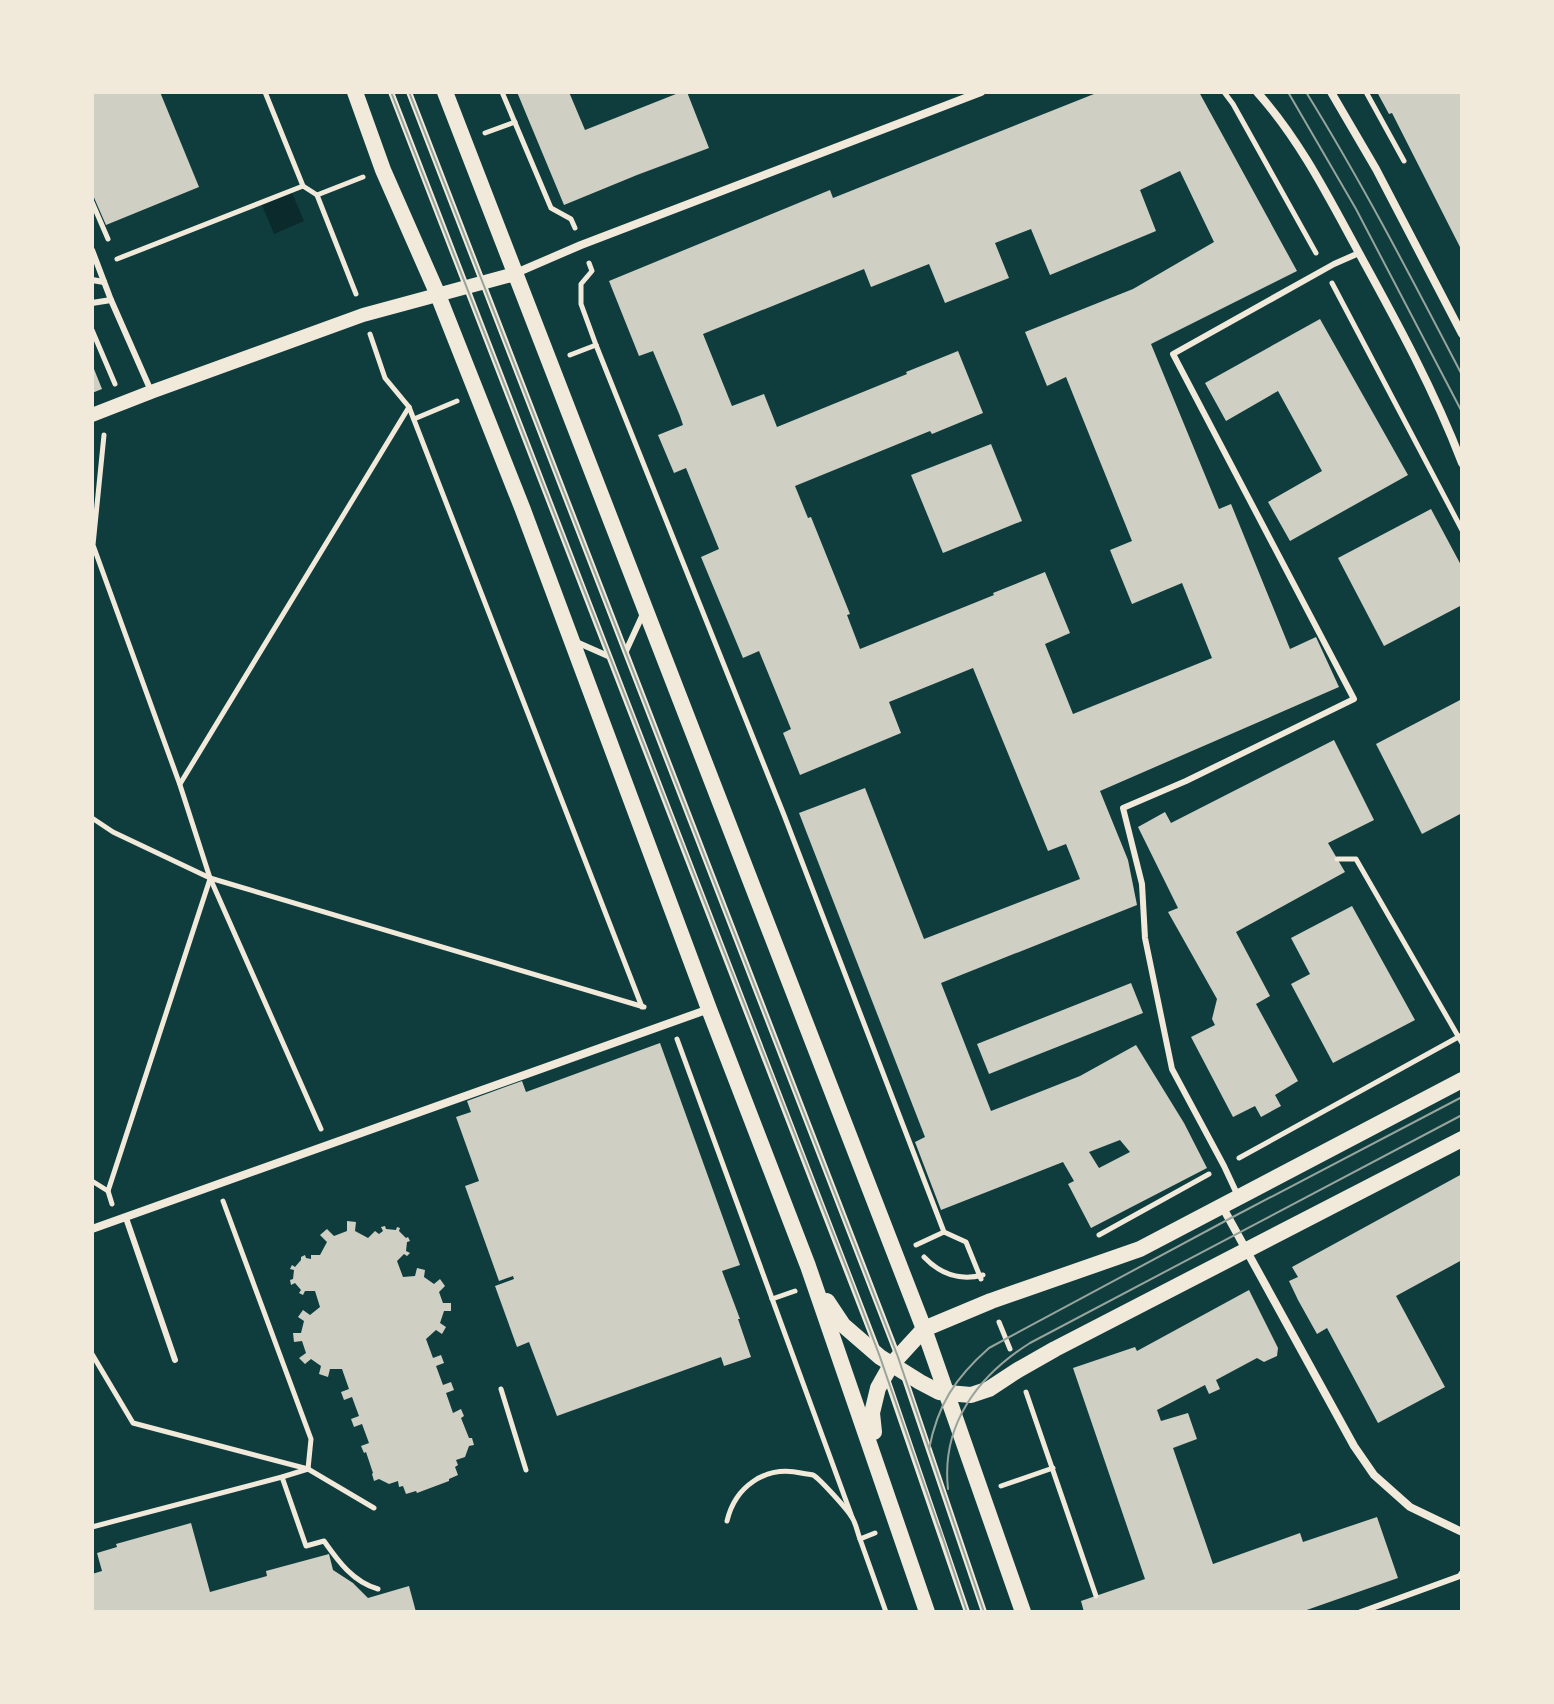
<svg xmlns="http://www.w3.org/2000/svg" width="1554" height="1704" viewBox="0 0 1554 1704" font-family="Arial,sans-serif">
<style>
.water{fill:#0a2a2b}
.building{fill:#cfcfc3;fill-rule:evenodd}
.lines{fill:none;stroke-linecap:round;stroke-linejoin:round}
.path{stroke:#f1e9da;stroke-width:5}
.service{stroke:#f1e9da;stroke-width:6}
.minor{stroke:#f1e9da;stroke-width:8}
.tertiary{stroke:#f1e9da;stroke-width:14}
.secondary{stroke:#f1e9da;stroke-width:16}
.tram{stroke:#97a49c;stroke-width:2}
</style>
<rect width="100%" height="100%" fill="#0f3d3e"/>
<path class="water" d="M 292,193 L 304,221 L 274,234 L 262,205 Z"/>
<g class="building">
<path d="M 92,92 L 160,92 L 199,187 L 106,225 L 92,193 Z"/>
<path d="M 517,92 L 569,92 L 585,130 L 681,92 L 687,92 L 709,148 L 637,175 L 564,205 Z"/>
<path d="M 1099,92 L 1199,92 L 1297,271 L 1151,344 L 1219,509 L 1231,504 L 1290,649 L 1316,637 L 1339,687 L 1100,791 L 1128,860 L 1137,905 L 941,983 L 991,1111 L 1080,1076 L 1136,1045 L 1184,1123 L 1207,1168 L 1091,1228 L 1068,1184 L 1074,1181 L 1063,1162 L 941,1210 L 915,1142 L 925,1137 L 799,813 L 865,788 L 924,939 L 1080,879 L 1066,844 L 1048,851 L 973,668 L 889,702 L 901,733 L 800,775 L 783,733 L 791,729 L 759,651 L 743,658 L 701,557 L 719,549 L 686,468 L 674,473 L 658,435 L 683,425 L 680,416 L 653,351 L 639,356 L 609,281 L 830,190 L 833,198 ZM 1180,171 L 1214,242 L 1133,289 L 1025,332 L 1047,386 L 1066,377 L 1132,541 L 1110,550 L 1132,604 L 1182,583 L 1212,658 L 1073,714 L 1045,644 L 1070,633 L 1045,572 L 993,593 L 994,595 L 860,649 L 847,615 L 850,614 L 811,517 L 808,518 L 795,486 L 930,431 L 932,434 L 983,413 L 958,351 L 906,372 L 907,374 L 777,427 L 764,394 L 732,406 L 703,334 L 864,269 L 871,287 L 929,264 L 945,303 L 1009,278 L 995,243 L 1031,229 L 1050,275 L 1156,231 L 1140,190 ZM 1120,1140 L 1130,1152 L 1099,1168 L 1089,1152 Z"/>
<path d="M 1377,92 L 1462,92 L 1462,251 L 1392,113 L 1389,114 Z"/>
<path d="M 1320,319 L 1408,475 L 1290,541 L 1268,502 L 1322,471 L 1278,391 L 1226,421 L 1205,383 Z"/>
<path d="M 92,364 L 102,389 L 92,393 Z"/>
<path d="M 991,444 L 1022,521 L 943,553 L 911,475 Z"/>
<path d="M 1431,509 L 1462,567 L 1462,605 L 1384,646 L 1338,558 Z"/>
<path d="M 1462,699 L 1462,813 L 1422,834 L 1376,744 Z"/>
<path d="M 1334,740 L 1374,820 L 1328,843 L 1345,872 L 1236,932 L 1270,996 L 1256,1004 L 1298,1081 L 1275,1095 L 1281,1106 L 1261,1117 L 1255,1106 L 1233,1117 L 1191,1037 L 1215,1025 L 1212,1019 L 1217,999 L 1168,912 L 1178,908 L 1138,827 L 1165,812 L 1171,823 Z"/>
<path d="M 1352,906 L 1415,1020 L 1333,1063 L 1291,984 L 1310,974 L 1291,938 Z"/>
<path d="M 1131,983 L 1143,1013 L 989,1074 L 977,1044 Z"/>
<path d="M 660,1043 L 740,1265 L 722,1271 L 740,1319 L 738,1319 L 751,1357 L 724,1366 L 721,1357 L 557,1416 L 529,1342 L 517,1347 L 495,1286 L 514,1279 L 513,1276 L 499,1281 L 465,1186 L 479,1181 L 456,1117 L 471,1112 L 467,1101 L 522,1081 L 526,1092 Z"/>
<path d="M 1462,1174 L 1462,1260 L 1396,1296 L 1445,1387 L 1378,1423 L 1327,1328 L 1317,1334 L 1298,1300 L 1289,1281 L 1298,1277 L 1292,1267 Z"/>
<path d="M 347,1221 L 356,1222 L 355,1231 L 368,1238 L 375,1231 L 379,1234 L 383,1231 L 381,1227 L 385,1226 L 386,1229 L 396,1230 L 397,1227 L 400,1228 L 399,1231 L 406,1238 L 408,1237 L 410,1241 L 407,1242 L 406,1251 L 410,1253 L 407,1256 L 404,1254 L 397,1261 L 403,1277 L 415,1276 L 417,1268 L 425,1270 L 424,1277 L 434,1284 L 440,1279 L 445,1286 L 439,1292 L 443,1303 L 451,1303 L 451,1311 L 444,1311 L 440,1323 L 446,1327 L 442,1334 L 436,1330 L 426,1339 L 433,1358 L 441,1355 L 444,1363 L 436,1366 L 443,1385 L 451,1382 L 454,1390 L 446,1393 L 453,1413 L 461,1409 L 464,1416 L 461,1418 L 469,1438 L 472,1438 L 474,1445 L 469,1446 L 465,1457 L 456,1460 L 458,1465 L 455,1467 L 458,1475 L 449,1479 L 449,1481 L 417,1493 L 416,1491 L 406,1494 L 403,1486 L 399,1487 L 398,1481 L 389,1484 L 379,1479 L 374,1481 L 372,1474 L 373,1473 L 366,1452 L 364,1453 L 361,1446 L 369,1443 L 362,1424 L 354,1427 L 351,1419 L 359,1416 L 352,1397 L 344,1400 L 341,1392 L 349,1389 L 342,1369 L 330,1369 L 328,1377 L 319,1374 L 321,1366 L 311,1359 L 305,1364 L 299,1358 L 306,1353 L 302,1341 L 294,1342 L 293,1333 L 301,1333 L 304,1321 L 298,1317 L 303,1310 L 310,1315 L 320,1307 L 315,1291 L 305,1291 L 303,1295 L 299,1293 L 301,1290 L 295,1283 L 291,1285 L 290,1280 L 293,1279 L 294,1270 L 290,1269 L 292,1265 L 295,1267 L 301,1260 L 301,1257 L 305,1255 L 306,1258 L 311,1259 L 311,1255 L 320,1255 L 327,1242 L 320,1235 L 327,1229 L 334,1236 L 347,1231 Z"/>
<path d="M 1249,1290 L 1278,1348 L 1277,1356 L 1264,1362 L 1257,1358 L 1216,1380 L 1220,1389 L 1209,1394 L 1205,1385 L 1157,1410 L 1161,1421 L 1188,1413 L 1197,1439 L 1173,1448 L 1213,1564 L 1300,1533 L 1303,1542 L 1377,1517 L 1398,1578 L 1301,1612 L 1084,1612 L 1081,1601 L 1145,1579 L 1073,1368 L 1135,1347 L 1137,1351 Z"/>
<path d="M 191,1523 L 210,1592 L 267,1576 L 266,1571 L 329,1554 L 333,1570 L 353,1583 L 368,1598 L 409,1586 L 416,1612 L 92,1612 L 92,1574 L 102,1571 L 97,1553 L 117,1547 L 116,1544 Z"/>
</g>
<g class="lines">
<g class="path">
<path d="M 265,92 L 303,186 L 317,195 L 363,177"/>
<path d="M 502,92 L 551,208 L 571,219 L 575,228"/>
<path d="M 1224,92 L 1233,104 L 1316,253"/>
<path d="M 1366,92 L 1404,161"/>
<path d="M 485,133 L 515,122"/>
<path d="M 317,195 L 356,294"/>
<path d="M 92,202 L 108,239"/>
<path d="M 117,259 L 303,186"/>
<path d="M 589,263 L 592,271 L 581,284 L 581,304 L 596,345 L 784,815 L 944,1232 L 966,1242 L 981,1279"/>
<path d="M 1332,283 L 1462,530"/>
<path d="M 92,330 L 115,384"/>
<path d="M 370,334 L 385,378 L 409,407 L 642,1007"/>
<path d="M 570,355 L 596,345"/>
<path d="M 414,419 L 457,401"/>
<path d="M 104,435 L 93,545 L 180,785 L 210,878 L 321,1129"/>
<path d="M 180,784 L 409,407"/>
<path d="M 92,818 L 113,832 L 210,878 L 644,1007"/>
<path d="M 1337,859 L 1356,859 L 1462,1043"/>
<path d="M 677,1039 L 852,1517"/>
<path d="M 1239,1158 L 1462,1035"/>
<path d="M 92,1181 L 108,1191"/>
<path d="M 112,1204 L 108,1191 L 210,879"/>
<path d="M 1099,1235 L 1209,1174"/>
<path d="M 916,1245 L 944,1232"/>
<path d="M 924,1257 C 941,1275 960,1281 983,1275"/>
<path d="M 772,1299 L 795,1291"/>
<path d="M 999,1322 L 1010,1349"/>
<path d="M 92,1354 L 133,1423 L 308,1469 L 374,1508"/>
<path d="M 501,1389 L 526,1470"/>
<path d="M 1026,1392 L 1096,1596"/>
<path d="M 282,1477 L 306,1546 L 324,1541 C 338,1561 353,1582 378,1589"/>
<path d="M 1001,1486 L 1053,1468"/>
<path d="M 727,1521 C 735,1487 765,1465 801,1473 C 805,1474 809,1474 813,1475 C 819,1478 847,1509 851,1516 C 856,1522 857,1532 860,1539 L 875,1533"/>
<path d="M 92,1527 L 282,1477 L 308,1469 L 311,1439 L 223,1201"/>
<path d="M 860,1539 L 886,1612"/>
</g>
<g class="service">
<path d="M 391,92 L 876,1346"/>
<path d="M 409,92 L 897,1354"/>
<path d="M 92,250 L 111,300 L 151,391"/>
<path d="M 92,280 L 104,282"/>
<path d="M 92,303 L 111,300"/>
<path d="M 574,641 L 608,656"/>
<path d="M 626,651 L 643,614"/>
<path d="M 1238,1196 L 1224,1166 L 1172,1069 L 1145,938 L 1142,884 L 1123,808 L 1186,781 L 1354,699 L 1173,354 L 1334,264 L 1359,253"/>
<path d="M 126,1218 L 175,1360"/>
<path d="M 904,1376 L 984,1612"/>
<path d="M 887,1379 L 967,1612"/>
<path d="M 1361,1612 L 1460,1576 L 1462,1573"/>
</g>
<g class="minor">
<path d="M 1257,92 C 1300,140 1329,198 1359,253 C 1397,322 1434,390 1462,463"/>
<path d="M 1331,92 L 1376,169 L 1462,334"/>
<path d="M 516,273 L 581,245 L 981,92"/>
<path d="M 1222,1206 L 1354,1446 L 1374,1475 L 1410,1507 L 1462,1532"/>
<path d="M 92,1229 L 709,1009"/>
</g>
<path class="tertiary" d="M 92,415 L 151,392 L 363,315 L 515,274"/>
<g class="secondary">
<path d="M 355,92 L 383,170 L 438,295 L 523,510 L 709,1009 L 808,1266 L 927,1612"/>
<path d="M 445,92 L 924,1329 L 1023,1612"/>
<path d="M 827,1301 L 843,1325 L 880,1357 L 920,1382 L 939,1392 L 948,1393 L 971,1395 L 989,1389 L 1018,1370 L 1055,1349 L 1462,1139"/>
<path d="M 874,1432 L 872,1413 L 878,1388 L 891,1365 L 924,1329 L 991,1301 L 1140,1249 L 1462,1080"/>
</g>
<g class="tram">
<path d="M 391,92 L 848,1272 L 880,1357 L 942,1537"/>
<path d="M 409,92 L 863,1266 L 898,1357 L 984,1612"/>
<path d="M 1288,92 L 1356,209 L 1462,412"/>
<path d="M 1306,92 C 1363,184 1412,279 1462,375"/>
<path d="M 929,1449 C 938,1404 955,1378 989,1348 L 1229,1219 L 1462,1097"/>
<path d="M 948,1489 C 941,1424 978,1376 1030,1343 L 1462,1115"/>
<path d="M 939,1527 L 967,1612"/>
</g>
</g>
<rect width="1554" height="1704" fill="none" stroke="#f1e9da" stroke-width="188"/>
</svg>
